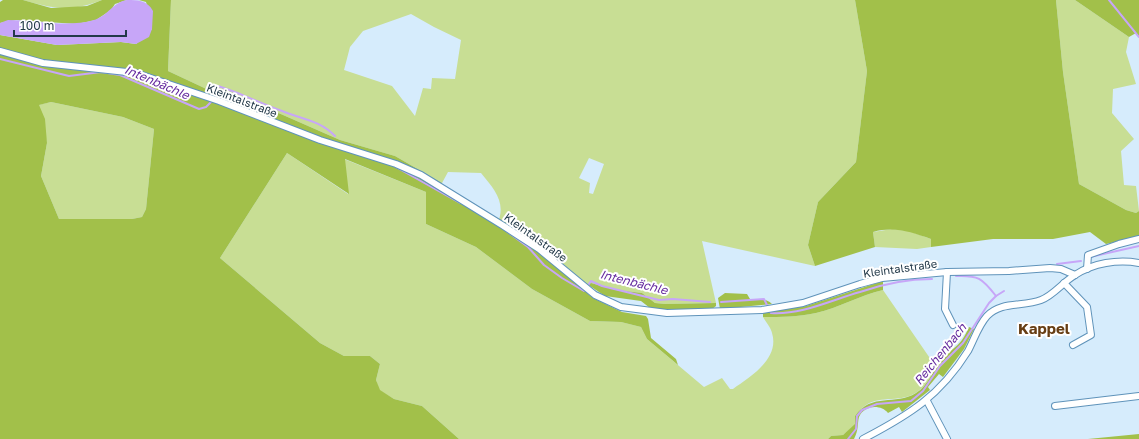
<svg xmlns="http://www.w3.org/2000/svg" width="1139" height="439" viewBox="0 0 1139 439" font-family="'Golos Text',sans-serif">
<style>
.green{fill:#c8de94;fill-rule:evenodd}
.forest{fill:#a2c04a;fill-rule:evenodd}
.water{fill:#c7a6f8}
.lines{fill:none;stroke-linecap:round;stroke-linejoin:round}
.stream{stroke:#c7a6f8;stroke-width:2}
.street-casing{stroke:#5f93ba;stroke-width:8}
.street{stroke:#fff;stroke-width:6}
.labels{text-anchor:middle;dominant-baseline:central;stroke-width:4;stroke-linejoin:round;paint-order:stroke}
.street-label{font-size:11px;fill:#233949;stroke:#fff}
.water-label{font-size:12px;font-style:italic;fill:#64299e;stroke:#fff}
.district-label{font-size:15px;font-weight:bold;fill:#673e14;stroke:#fff}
</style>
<rect width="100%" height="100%" fill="#d6ecfc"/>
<g class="green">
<path d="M 23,0 L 102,0 C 72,12 53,9 23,0 Z"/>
<path d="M 171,0 L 855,0 L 867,71 L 856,162 L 818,202 L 808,245 L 815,266 L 702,241 L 716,303 L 665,304 L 655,303 L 642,293 L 616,290 L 591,283 L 587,284 L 582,290 L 538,252 L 497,225 C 507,203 495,190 481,173 L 448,172 L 442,183 L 395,156 L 340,140 L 217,86 L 215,93 L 168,71 ZM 411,14 L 434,27 L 461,40 L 455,79 L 432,78 L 431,89 L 423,88 L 415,116 L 392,86 L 344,70 L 350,47 L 363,31 ZM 589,158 L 604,164 L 593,194 L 589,193 L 590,183 L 579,178 Z"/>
<path d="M 1056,0 L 1075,0 L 1129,37 L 1126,52 L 1136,84 L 1113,89 L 1112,113 L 1134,139 L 1121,151 L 1124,185 L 1136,186 L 1139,211 L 1136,213 L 1126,210 L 1079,184 L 1063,72 Z"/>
<path d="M 51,102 L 123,117 L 154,129 L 146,209 L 142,217 L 132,219 L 59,219 L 41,176 L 47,143 L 38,105 Z"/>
<path d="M 287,153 L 348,194 L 344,159 L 426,192 L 426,224 L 476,247 L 532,289 L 590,321 L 621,322 L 641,327 L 647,339 L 704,387 L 722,378 L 730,389 L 733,389 C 750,377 780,359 772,333 C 771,328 766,322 763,317 C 781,317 798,317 816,313 C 839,308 860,295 883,290 L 936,367 C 931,376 926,386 917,392 C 902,403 881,395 866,405 C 862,407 858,413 855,416 L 856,424 L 843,435 L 831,436 L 828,439 L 459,439 L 422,406 L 394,399 L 379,390 L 376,380 L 380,364 L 370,356 L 344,356 L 320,343 L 220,258 Z"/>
<path d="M 892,229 L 909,231 L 931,239 L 931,247 L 917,249 L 875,247 L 873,232 Z"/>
</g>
<g class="forest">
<path d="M 3,0 L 23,0 L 51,8 L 87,6 L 102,0 L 127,0 L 115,4 L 111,10 L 96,20 L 77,24 L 16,20 L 0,23 L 0,2 Z"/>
<path d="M 139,0 L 171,0 L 168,71 L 215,93 L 217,86 L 340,140 L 395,156 L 442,183 L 440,189 L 538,252 L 593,298 L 622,312 L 646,316 L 648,319 L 651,338 L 676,359 L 678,365 L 647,339 L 641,327 L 621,322 L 590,321 L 532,289 L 476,247 L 426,224 L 426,192 L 345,159 L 349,194 L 287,153 L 220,258 L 320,343 L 344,356 L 370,356 L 380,364 L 376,380 L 380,390 L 394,399 L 422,406 L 459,439 L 0,439 L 0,35 L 57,45 L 121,42 L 136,44 L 152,29 L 152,22 L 146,2 ZM 51,102 L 123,117 L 154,129 L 146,209 L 142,217 L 132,219 L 59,219 L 41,176 L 47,143 L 45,119 L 39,105 Z"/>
<path d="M 855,0 L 1056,0 L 1063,72 L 1079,184 L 1126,210 L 1136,213 L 1139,211 L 1139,237 L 1106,244 L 1090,232 L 1053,239 L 993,239 L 931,247 L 931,239 C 911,232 894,226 873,232 L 875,247 L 815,266 L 808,245 L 818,202 L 856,162 L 867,71 Z"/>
<path d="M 1075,0 L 1139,0 L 1139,37 L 1136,33 L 1129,37 Z"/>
<path d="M 883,281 L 883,290 C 860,295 839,308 816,313 C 798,317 781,317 763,317 L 763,312 L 806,306 Z"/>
<path d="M 591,283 L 616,290 L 642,293 L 655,303 L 665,304 L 716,303 L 716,306 L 712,309 L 669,311 L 650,308 L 641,301 L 605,296 L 587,284 Z"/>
<path d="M 725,293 L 747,294 L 750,299 C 758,299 766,298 772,304 L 720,309 L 718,298 Z"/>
<path d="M 969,327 L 974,329 L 964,349 L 943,377 L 939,374 L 928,387 L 930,390 L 902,412 L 899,407 L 888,413 C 881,404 864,405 859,417 C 857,425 859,429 854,439 L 828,439 L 831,436 L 843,435 L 855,424 L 855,416 C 872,392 895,406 916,393 C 928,386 933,370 942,359 C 948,352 957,347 962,340 C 965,336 967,331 969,327 Z"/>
<path d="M 1139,434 L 1139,439 L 1088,439 Z"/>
</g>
<path class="water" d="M 127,0 C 138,0 147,0 153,11 L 152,29 L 149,37 L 136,44 L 121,42 L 57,45 L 0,35 L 0,23 L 8,20 C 35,20 67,28 94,20 C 108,16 113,2 127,0 Z"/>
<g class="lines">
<g class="stream">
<path d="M 1109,0 L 1139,37"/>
<path d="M 0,59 L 69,76 L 101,72 L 120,75 L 199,109 L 206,107 L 211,102"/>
<path d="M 216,93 L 218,86 C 240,93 260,103 282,111 C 301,119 320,120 335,136"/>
<path d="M 394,166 L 460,203"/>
<path d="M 505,230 L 528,247 L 544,265 L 562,278 L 584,291 L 591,281 L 602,286 L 659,300 L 673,299 L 710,302"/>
<path d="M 1090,257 L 1139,246"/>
<path d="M 1057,264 L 1081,261"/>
<path d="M 956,276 C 978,275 982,278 996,296"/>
<path d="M 721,302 L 764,299 L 771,313 C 802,315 831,300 860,292 C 883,284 908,279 932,279"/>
<path d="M 848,439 L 856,429 L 857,416 L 862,410 L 877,404 L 911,401 L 923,391 L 940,366 L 963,343 L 989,303 L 996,296 L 1004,291"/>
</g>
<defs>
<g id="street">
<path d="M 0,51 L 43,63 L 136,73 L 219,101 L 320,140 L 396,164 L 421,175 L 502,225 L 539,249 L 595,295 L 621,307 L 667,313 L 762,310 L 803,303 L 860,284 L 882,278 L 947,272 L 1009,271 L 1050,268 L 1061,269 L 1075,275"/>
<path d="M 1087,269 L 1088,255 L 1119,244 L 1139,239"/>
<path d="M 947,272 L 945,309 L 953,325"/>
<path d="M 1064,283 L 1087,307 L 1091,335 L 1073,345"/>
<path d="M 927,401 L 947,439"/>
<path d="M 1055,406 L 1139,396"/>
<path d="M 863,439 C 909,415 940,396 968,351 C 974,340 978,326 987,316 C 1001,301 1023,307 1041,300 C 1054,295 1063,282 1075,275 C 1093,263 1118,259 1139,263"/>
</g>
</defs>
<use href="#street" class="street-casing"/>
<use href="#street" class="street"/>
</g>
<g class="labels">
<g class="street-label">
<text transform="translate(242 100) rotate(21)">Kleintalstraße</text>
<text transform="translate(536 237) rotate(36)">Kleintalstraße</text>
<text transform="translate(900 268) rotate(-8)">Kleintalstraße</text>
</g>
<g class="water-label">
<text transform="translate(157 82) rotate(23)">Intenbächle</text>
<text transform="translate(634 282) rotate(14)">Intenbächle</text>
<text transform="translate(940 354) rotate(-51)">Reichenbach</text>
</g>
<g class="district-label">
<text x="1044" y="328">Kappel</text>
</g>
</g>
<path d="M14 30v6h112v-6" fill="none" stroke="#233949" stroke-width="2"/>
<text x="20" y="30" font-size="12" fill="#233949" stroke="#ffffff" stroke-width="3" paint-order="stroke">100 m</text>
</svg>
